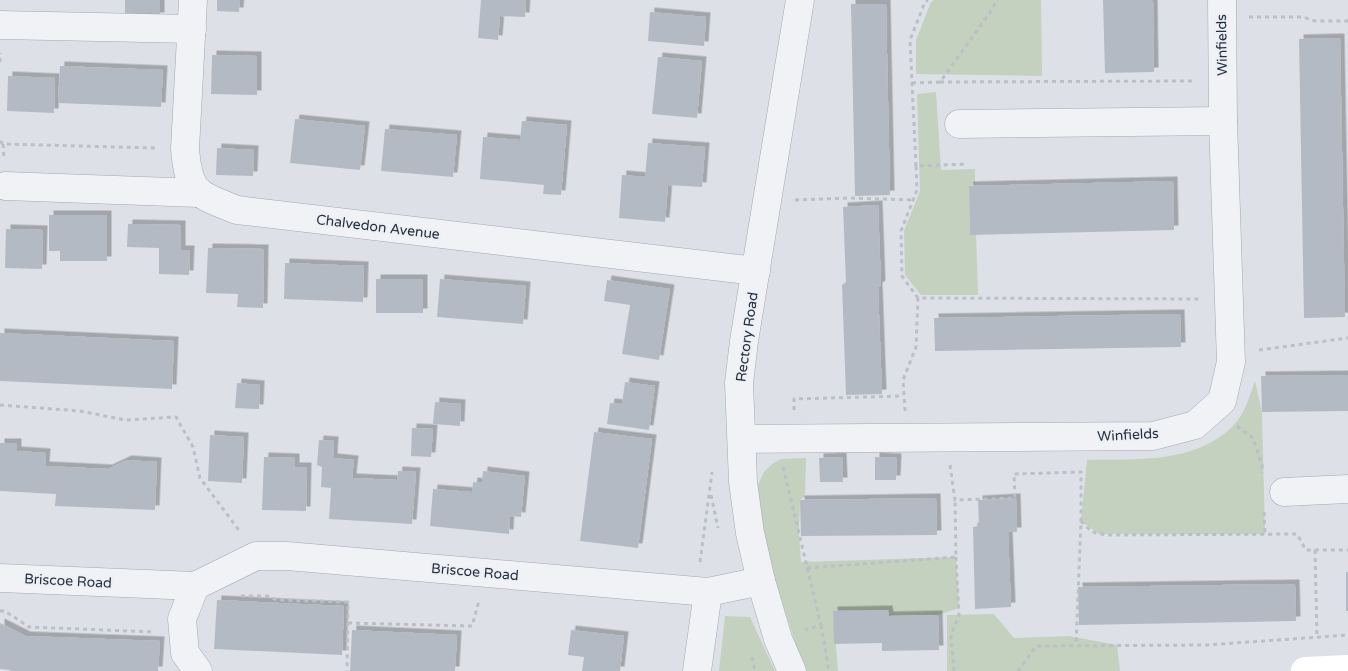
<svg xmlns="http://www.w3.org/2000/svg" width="1348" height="671" viewBox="0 0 1348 671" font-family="'Varela Round',sans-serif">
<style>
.green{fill:#c3d1be}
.building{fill:#b4bac4;filter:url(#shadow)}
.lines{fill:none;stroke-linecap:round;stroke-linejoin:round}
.street-casing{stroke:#a2a8b1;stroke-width:29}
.path{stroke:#bbbfc6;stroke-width:3;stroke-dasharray:4 4;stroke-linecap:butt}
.street{stroke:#f0f2f6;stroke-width:28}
.secondary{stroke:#fff;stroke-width:28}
.labels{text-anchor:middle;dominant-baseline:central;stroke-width:4;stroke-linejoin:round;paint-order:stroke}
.street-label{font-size:14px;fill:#262f3e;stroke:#ecf0f5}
</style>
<defs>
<filter id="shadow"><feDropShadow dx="4.5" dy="-4.5" stdDeviation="0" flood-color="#0004"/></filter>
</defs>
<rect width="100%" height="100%" fill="#dde1e7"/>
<g class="green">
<path d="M 934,0 L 1041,0 L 1042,76 L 916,74 L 916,40 L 931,2 Z"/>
<path d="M 936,92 L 941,170 L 975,169 L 975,185 L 969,186 L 970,234 L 976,235 L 978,295 L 921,295 L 905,275 L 904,231 L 920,191 L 917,94 Z"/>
<path d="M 1255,381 L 1262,412 L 1265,534 L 1099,534 L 1081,521 L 1087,460 C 1136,459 1195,464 1233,426 C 1244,415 1250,396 1255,381 Z"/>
<path d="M 806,458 L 805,496 L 800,500 L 799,535 L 801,562 L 956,557 L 959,608 L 938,615 L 889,616 L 887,610 L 833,612 L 838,671 L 807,671 L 799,654 L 768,560 L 759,502 L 758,485 L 764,472 L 772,464 L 781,459 Z"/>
<path d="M 994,614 L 1014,638 L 1069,636 L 1117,645 L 1120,671 L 947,671 L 947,615 Z"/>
<path d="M 725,616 L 750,617 L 775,671 L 719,671 Z"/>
</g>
<g class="building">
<rect x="125" y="0" width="35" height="17"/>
<path d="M 217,0 L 240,0 L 239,12 L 217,11 Z"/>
<path d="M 481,0 L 526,0 L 525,17 L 500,16 L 498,40 L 478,38 Z"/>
<path d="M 1103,0 L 1153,0 L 1154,72 L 1105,73 Z"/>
<path d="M 851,4 L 886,4 L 890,195 L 855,196 Z"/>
<path d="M 650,12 L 706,17 L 704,46 L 648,41 Z"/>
<path d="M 1340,38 L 1345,317 L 1304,318 L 1299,39 Z"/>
<path d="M 212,55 L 257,56 L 257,95 L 211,94 Z"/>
<path d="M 658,57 L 702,61 L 697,118 L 652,114 Z"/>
<path d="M 60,66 L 163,70 L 161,107 L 58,103 Z"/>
<path d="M 8,76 L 55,78 L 54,113 L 7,111 Z"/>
<path d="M 295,119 L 365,126 L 360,170 L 290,163 Z"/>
<path d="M 522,121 L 567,125 L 561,195 L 543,194 L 544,185 L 480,179 L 483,137 L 520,140 Z"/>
<path d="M 385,129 L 457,135 L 453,177 L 381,171 Z"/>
<path d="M 648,143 L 705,147 L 702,187 L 668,185 L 665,222 L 619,218 L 622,175 L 645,177 Z"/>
<path d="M 217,148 L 254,150 L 253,176 L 216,175 Z"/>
<path d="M 1173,181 L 1174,230 L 970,235 L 969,186 Z"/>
<path d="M 878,205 L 881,285 L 878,287 L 882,394 L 846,395 L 842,285 L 846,282 L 843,207 Z"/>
<path d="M 49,215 L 107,215 L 107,261 L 60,261 L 60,251 L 49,251 Z"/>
<path d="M 128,224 L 181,225 L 181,250 L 190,250 L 189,275 L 159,274 L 159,248 L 127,247 Z"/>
<path d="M 6,229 L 43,230 L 42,269 L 5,268 Z"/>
<path d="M 208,248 L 264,249 L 263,308 L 237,307 L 238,294 L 206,293 Z"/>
<path d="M 285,263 L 364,266 L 363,302 L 284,299 Z"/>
<rect x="376" y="279" width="47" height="34"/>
<path d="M 440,279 L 526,286 L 523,324 L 437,317 Z"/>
<path d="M 607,280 L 670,289 L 659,360 L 622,354 L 630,305 L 604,301 Z"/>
<path d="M 1180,314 L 1181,347 L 935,351 L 934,318 Z"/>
<path d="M 0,333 L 174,341 L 172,389 L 0,381 Z"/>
<path d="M 1348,375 L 1348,411 L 1262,412 L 1261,376 Z"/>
<path d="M 625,382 L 655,386 L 649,430 L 607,424 L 610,403 L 622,404 Z"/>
<path d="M 237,383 L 260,385 L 259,409 L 235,408 Z"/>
<path d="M 435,402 L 461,404 L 460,426 L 433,424 Z"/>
<path d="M 412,428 L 433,429 L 431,457 L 411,456 Z"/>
<path d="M 594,432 L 652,439 L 638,548 L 580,541 Z"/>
<path d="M 210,435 L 244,437 L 242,483 L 208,481 Z"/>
<path d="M 319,440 L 334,441 L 333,458 L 354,460 L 352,478 L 397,480 L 398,471 L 416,472 L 412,524 L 329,519 L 331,488 L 321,487 L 322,467 L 317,465 Z"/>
<path d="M 0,443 L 17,443 L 17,451 L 46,453 L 45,466 L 108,469 L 127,460 L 157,462 L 155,510 L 55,506 L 56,494 L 0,491 Z"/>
<path d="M 264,457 L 295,458 L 295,467 L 307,467 L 306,511 L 262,510 Z"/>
<path d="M 842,457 L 843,482 L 820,482 L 819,458 Z"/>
<path d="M 875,457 L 897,458 L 896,480 L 875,480 Z"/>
<path d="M 483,471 L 525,476 L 521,517 L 510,516 L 509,534 L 430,526 L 433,489 L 472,492 L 473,482 L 482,483 Z"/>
<path d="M 936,498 L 937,535 L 801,536 L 800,500 Z"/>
<path d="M 1016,498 L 1017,532 L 1008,532 L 1011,607 L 975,609 L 973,527 L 979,526 L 978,500 Z"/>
<rect x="1346" y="572" width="2" height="39"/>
<path d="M 1295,584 L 1296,621 L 1079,625 L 1078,587 Z"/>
<path d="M 217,600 L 344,606 L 342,655 L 214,649 Z"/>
<path d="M 888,610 L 889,616 L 938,615 L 939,650 L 882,651 L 882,643 L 834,644 L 833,611 Z"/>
<path d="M 0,623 L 26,636 L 160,641 L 158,671 L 10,671 L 10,670 L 0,669 Z"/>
<path d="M 352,630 L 457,635 L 455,671 L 350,671 Z"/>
<path d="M 571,630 L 624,636 L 620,671 L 582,671 L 584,657 L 568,655 Z"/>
</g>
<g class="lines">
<defs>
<g id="street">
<path d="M 193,0 L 185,149 C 189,194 197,194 237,210 L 756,271"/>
<path d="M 1,25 L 192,29"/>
<path d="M 959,124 L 1223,121"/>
<path d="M 5,186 L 199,193"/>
<path d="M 742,439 L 1153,436 L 1195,425 L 1222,401 L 1231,362 L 1223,121 L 1222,0"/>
<path d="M 1284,492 L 1348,489"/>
<path d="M 0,578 L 195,586"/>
<path d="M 198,671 L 185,653 L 182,619 L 195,586 L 256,556 L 287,556 L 708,592 L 761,581"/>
<path d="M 697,671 L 708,592"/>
<path d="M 792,671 L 778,639 L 761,581 L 750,533 L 743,482 L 739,383 L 744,341 L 800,0"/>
</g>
</defs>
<use href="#street" class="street-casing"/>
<g class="path">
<path d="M 1249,17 L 1303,17 L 1315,21 L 1348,21"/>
<path d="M 0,62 L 0,53"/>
<path d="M 940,82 L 1195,81"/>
<path d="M 912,83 L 940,82 L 991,11 L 997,0"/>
<path d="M 0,141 L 3,144 L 156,148"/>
<path d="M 3,144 L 4,158"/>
<path d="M 916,166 L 910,40 L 925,2 L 928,0"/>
<path d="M 795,200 L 849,198 L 913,200"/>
<path d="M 918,298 L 902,276 L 901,231 L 917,190 L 916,166 L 967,164"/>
<path d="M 1259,350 L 1348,338"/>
<path d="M 0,405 L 80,411 L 125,420 L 176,417 L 193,447 L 200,478 L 241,533"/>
<path d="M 794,410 L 794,399 L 903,396"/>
<path d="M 905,411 L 903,380 L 916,347 L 918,298 L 1202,299"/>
<path d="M 1237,426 L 1253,438 L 1262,465 L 1262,473"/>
<path d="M 950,465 L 955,500 L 1015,498 L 1014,474 L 1081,472 L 1081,521 L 1076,645"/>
<path d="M 783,467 L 821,625 L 805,630"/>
<path d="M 711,495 L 718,528"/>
<path d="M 1264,512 L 1265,534"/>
<path d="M 1081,521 L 1092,532 L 1107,535 L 1297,534 L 1306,550 L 1348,550"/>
<path d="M 1315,550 L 1317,636"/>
<path d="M 700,562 L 712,472"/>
<path d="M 807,568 L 956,557 L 955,500"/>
<path d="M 241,596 L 267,596 L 277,600 L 348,602 L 347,671"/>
<path d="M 0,611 L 5,611 L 29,627 L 155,632"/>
<path d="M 348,623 L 472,626 L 479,601"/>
<path d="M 821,625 L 829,671"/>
<path d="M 752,657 L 755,671"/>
<path d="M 954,671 L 951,635 L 959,615 L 956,557"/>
<path d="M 1018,671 L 1036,646 L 1207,645 L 1348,635"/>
</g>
<use href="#street" class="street"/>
<path class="secondary" d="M 1305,671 L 1348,669"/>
</g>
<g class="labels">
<g class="street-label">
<text transform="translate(1222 45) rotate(-91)">Winfields</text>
<text transform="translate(378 227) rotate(7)">Chalvedon Avenue</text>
<text transform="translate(747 337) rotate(-82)">Rectory Road</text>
<text transform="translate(1128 435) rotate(-3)">Winfields</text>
<text transform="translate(475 572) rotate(5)">Briscoe Road</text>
<text transform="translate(68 581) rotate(3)">Briscoe Road</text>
</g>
</g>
</svg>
